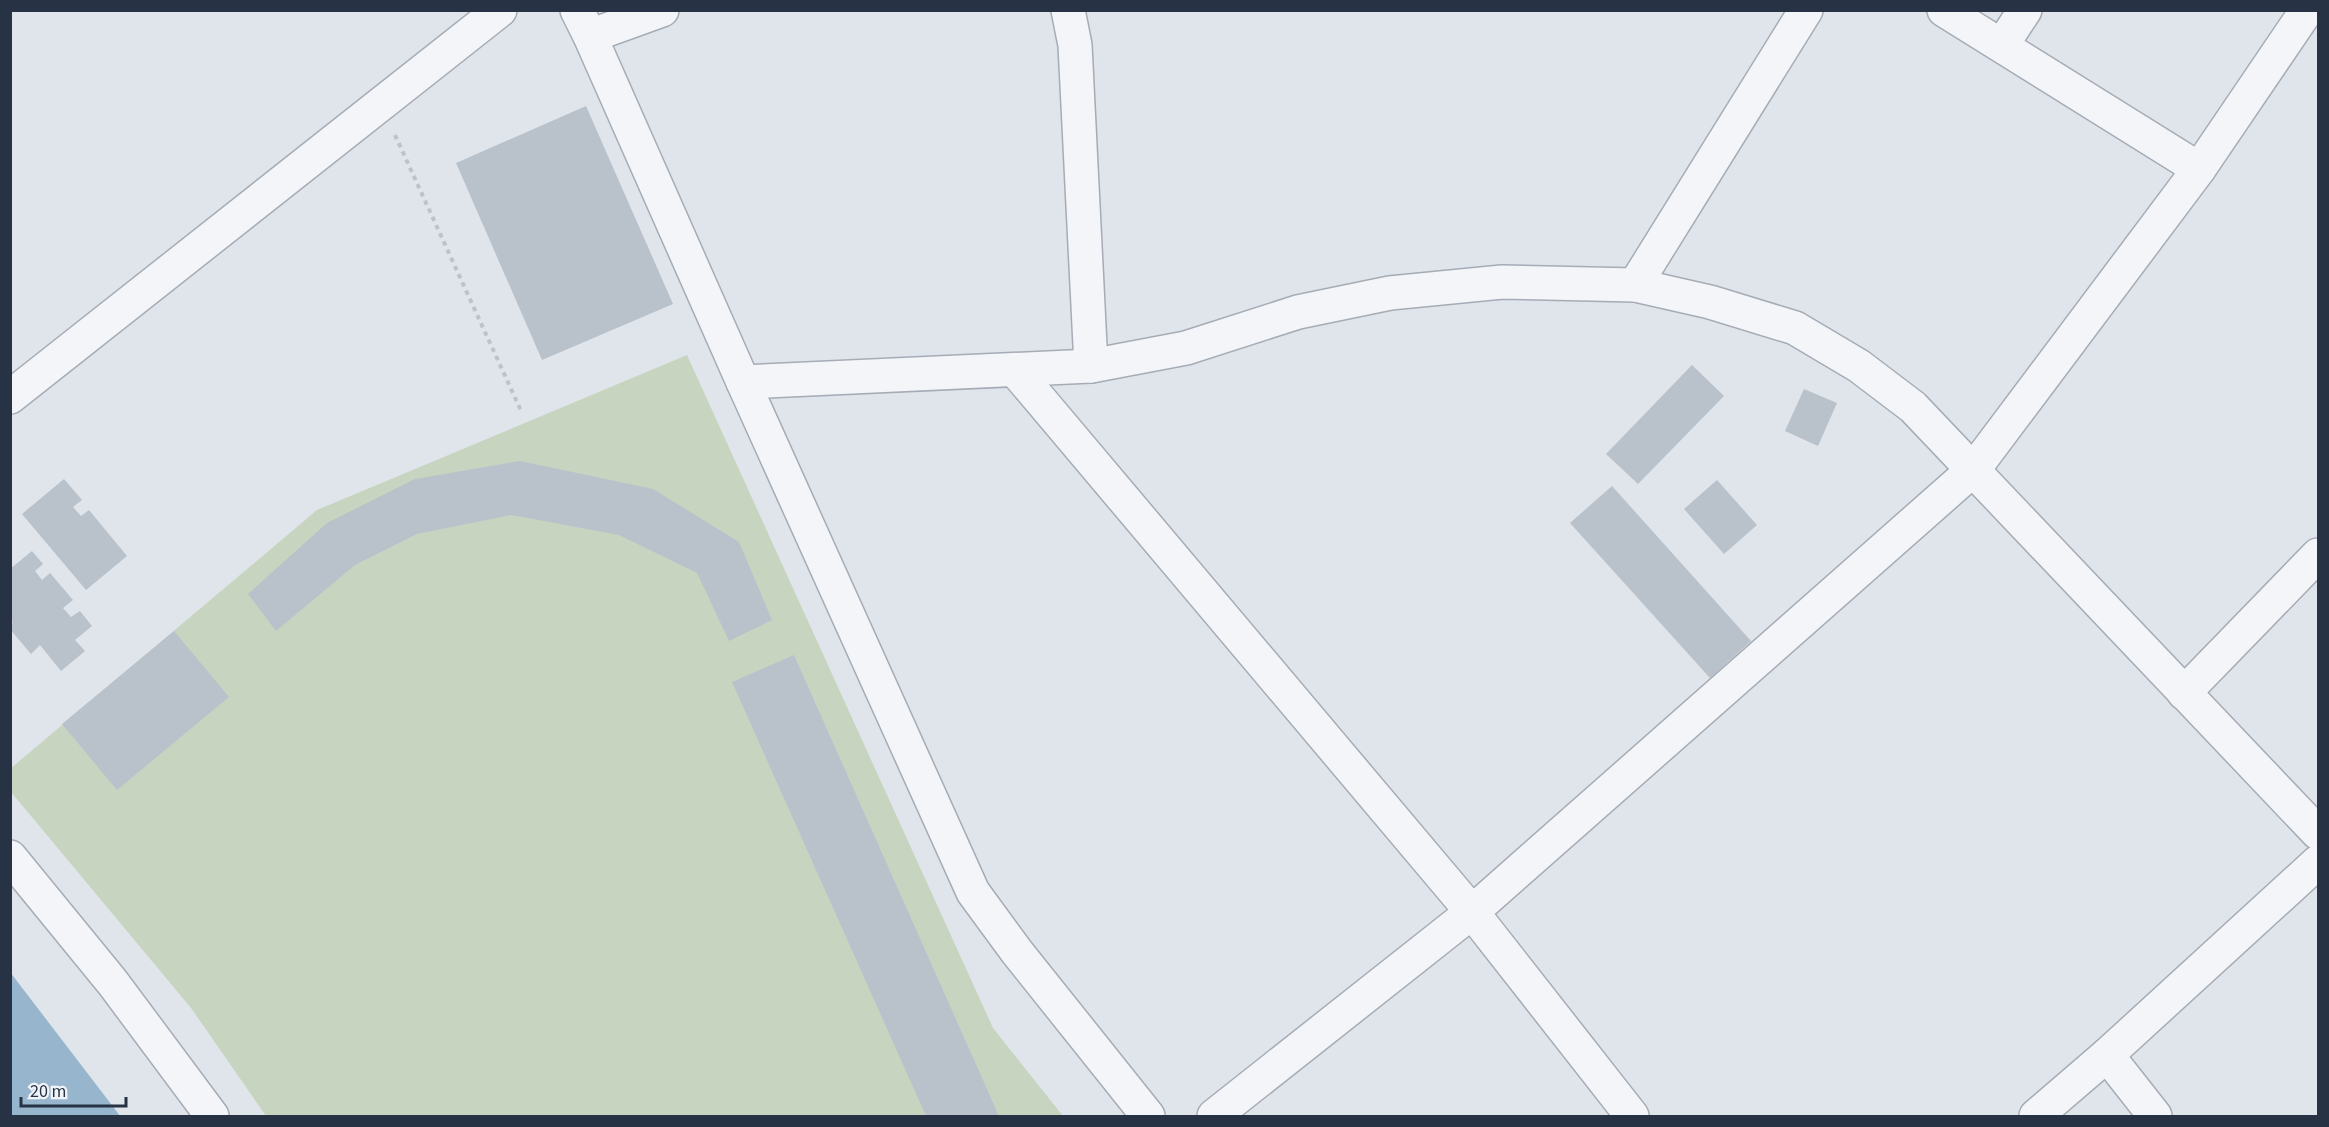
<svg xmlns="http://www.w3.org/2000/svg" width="2329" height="1127" viewBox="0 0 2329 1127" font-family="'Source Sans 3',sans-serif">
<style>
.green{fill:#c7d5c0}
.water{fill:#97b6ce}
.building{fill:#b9c1cb}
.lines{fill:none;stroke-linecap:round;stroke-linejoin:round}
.minor-casing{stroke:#a5acb6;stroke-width:36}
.tertiary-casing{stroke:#a5acb6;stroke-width:36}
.path{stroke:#bec3c9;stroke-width:4;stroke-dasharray:4.5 4.5;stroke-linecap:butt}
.minor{stroke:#f3f5f8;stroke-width:33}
.tertiary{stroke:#f3f5f8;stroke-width:33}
</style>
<rect width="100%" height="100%" fill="#e0e5eb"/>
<path class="green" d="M 687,355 L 993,1028 L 1063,1116 L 266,1116 L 191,1008 L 11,792 L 10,769 L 317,510 Z"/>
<path class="water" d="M 10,972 L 111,1104 L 120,1116 L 11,1116 Z"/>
<g class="building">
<path d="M 586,106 L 673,304 L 542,360 L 456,163 Z"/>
<path d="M 1692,365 L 1724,396 L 1638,484 L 1606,454 Z"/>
<path d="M 1804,389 L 1837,403 L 1818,446 L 1785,431 Z"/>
<path d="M 520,461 L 653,489 L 739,542 L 772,620 L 729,641 L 697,573 L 619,535 L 511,515 L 417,534 L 355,565 L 276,631 L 248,594 L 327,523 L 415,479 Z"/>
<path d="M 64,479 L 82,500 L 73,507 L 81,516 L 89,510 L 127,556 L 86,590 L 22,514 Z"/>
<path d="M 1717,480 L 1757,525 L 1724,554 L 1684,509 Z"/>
<path d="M 1612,486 L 1751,641 L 1710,678 L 1570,523 Z"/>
<path d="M 32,551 L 43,564 L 35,571 L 42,580 L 50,573 L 73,600 L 63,608 L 71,617 L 80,611 L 92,626 L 75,640 L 85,651 L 61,671 L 40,645 L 31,654 L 10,629 L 13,622 L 10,619 L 10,569 Z"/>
<path d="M 174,631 L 229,697 L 117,790 L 62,724 Z"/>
<path d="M 794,655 L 999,1116 L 926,1116 L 732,682 Z"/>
</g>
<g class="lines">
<defs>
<g id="minor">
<path d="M 1068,10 L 1075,45 L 1091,366"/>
<path d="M 1944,10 L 2199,169"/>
<path d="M 590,36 L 662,10"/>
<path d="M 2002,45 L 2025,10"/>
<path d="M 1635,285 L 1806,10"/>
<path d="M 1015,370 L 1472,912 L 1632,1116"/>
<path d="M 743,382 L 1091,366 L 1186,348 L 1298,312 L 1390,293 L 1502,282 L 1635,285 L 1710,302 L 1795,328 L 1859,366 L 1913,407 L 2318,833"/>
<path d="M 2184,693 L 2318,555"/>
<path d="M 2107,1055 L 2155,1116"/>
<path d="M 1214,1116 L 1472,912 L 1974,469 L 2199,169 L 2307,10"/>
</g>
<g id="tertiary">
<path d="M 577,10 L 590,36 L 743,382 L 973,892 L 1017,952 L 1148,1116"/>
<path d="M 10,397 L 500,10"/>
<path d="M 10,857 L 113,983 L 212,1116"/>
<path d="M 2036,1116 L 2107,1055 L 2318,862"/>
</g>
</defs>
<use href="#minor" class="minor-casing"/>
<use href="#tertiary" class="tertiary-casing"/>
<path class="path" d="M 395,135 L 522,413"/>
<use href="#minor" class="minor"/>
<use href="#tertiary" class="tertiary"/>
</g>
<rect width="2329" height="1127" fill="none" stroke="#273344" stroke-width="24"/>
<path d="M21 1097v9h105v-9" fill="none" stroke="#273344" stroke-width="3"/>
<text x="30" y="1097" font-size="18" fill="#273344" stroke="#f0f4f8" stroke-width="4.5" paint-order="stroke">20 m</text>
</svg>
